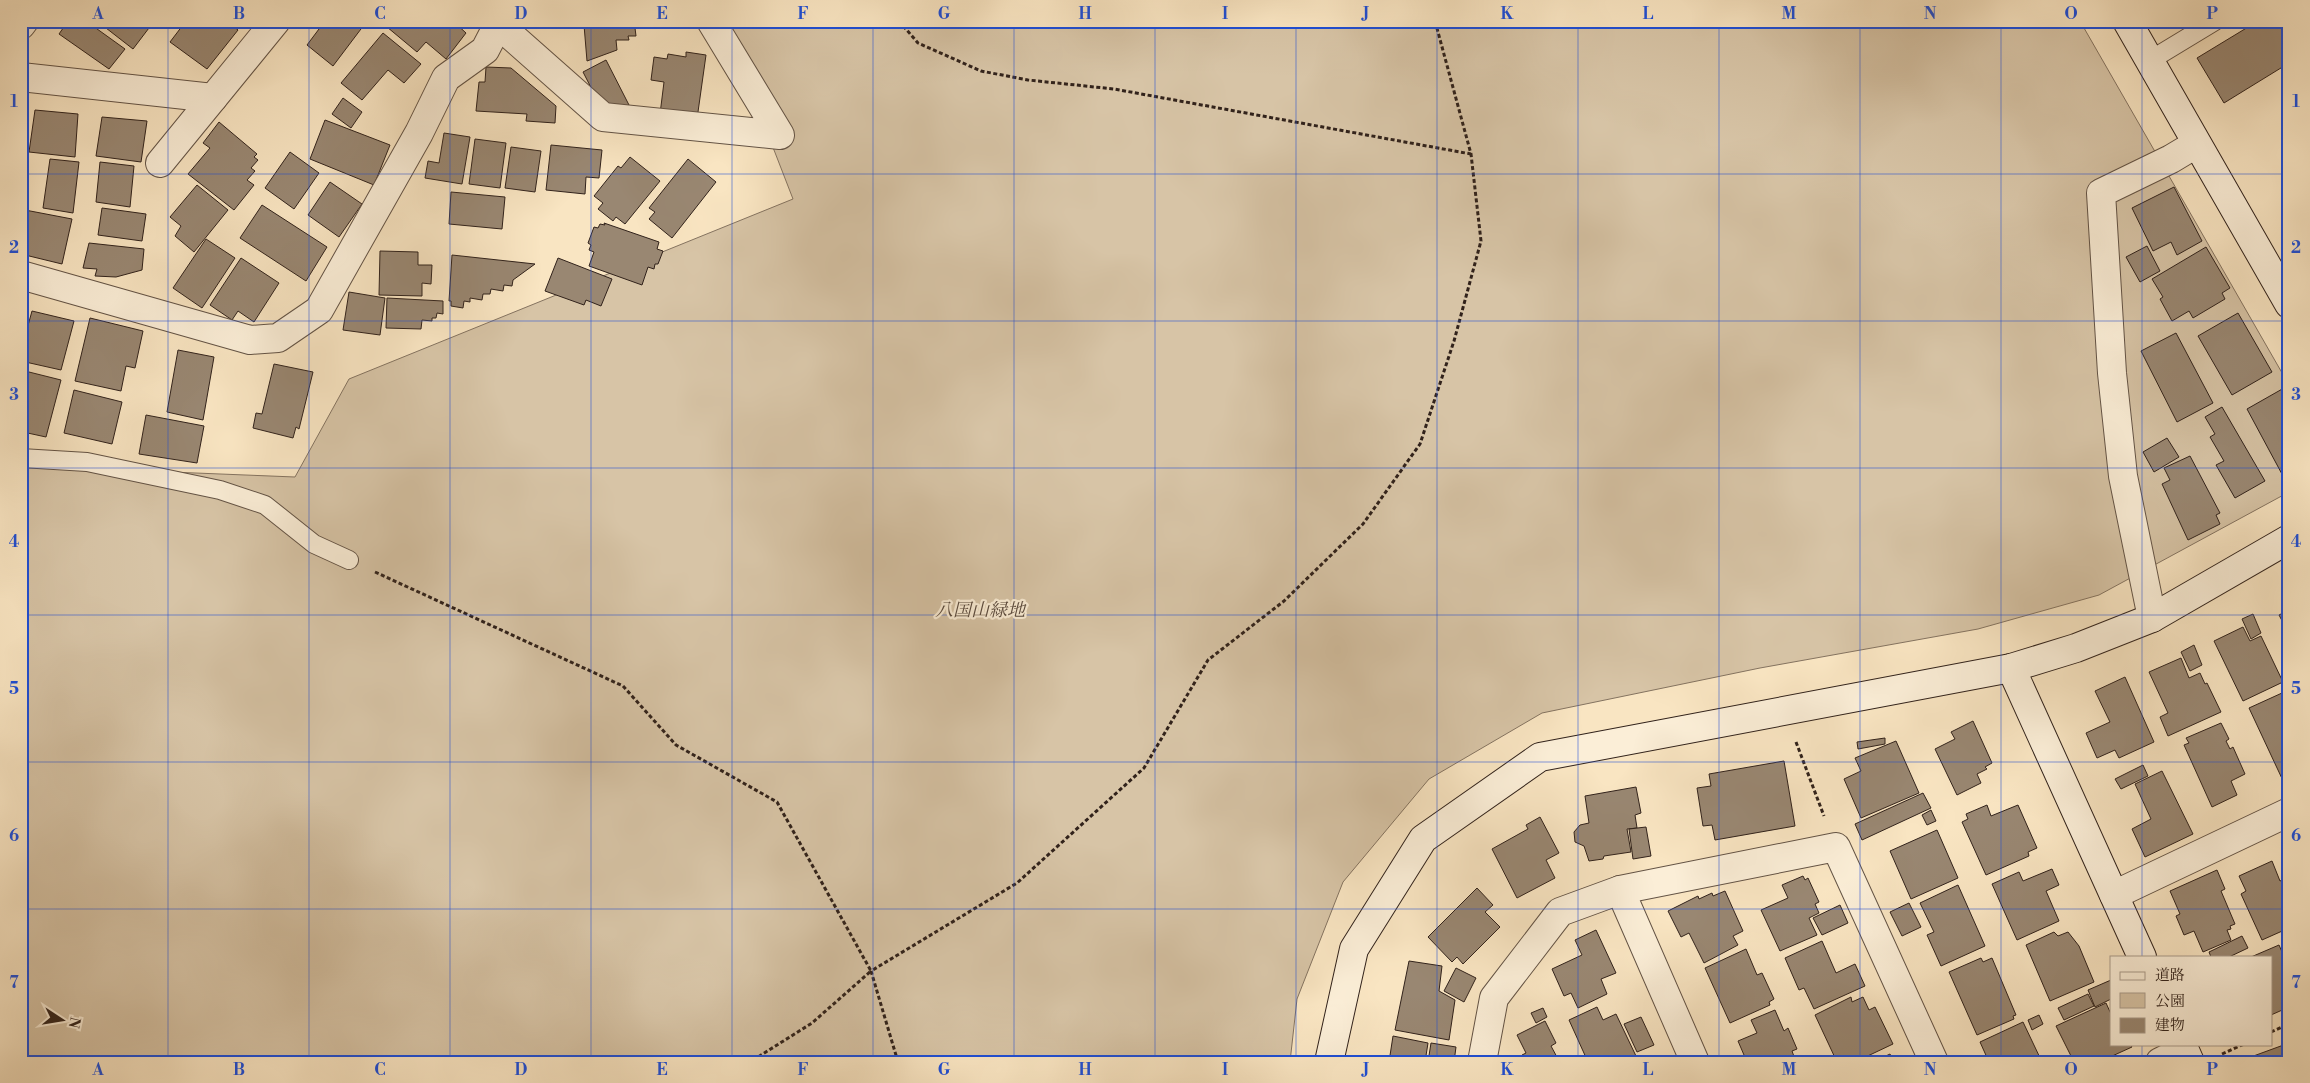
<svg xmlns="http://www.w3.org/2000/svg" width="2310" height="1083" viewBox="0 0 2310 1083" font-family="'Libre Bodoni','Noto Serif JP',serif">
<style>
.green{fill:#d7c4a6;stroke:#847360}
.building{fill:#998772;stroke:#31221b}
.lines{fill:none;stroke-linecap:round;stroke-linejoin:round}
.lane-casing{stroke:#635345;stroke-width:20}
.street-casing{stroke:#635345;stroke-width:30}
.secondary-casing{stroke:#31221b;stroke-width:30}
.path{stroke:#31221b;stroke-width:3;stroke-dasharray:4 2.5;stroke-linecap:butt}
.lane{stroke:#fbeed7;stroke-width:18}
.street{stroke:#fbeed7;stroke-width:28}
.secondary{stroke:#fbeed7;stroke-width:28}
.grid{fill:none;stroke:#1d4ed8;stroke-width:1;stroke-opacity:0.55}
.labels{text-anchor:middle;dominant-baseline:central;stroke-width:4.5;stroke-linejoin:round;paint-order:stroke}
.park-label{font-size:18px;font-style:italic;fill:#5a4a3e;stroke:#fbeed7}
.neatline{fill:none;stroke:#1d4ed8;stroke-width:2}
.grid-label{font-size:16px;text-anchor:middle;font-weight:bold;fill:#1d4ed8}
</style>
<rect width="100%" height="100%" fill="#f9e5c2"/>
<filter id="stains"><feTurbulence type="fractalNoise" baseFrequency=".004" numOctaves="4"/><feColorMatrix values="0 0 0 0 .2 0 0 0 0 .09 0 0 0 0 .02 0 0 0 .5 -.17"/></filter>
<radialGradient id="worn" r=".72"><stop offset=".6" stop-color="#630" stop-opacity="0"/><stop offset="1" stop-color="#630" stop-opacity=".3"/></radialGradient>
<path class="green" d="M 724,21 L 2080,21 L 2289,385 L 2289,492 L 2099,595 L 1978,629 L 1760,668 L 1542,713 L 1429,779 L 1343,882 L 1297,999 L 1290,1062 L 21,1062 L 21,466 L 295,477 L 349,379 L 793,199 Z"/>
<g class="building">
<path d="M 68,21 L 86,21 L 125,49 L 109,69 L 59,34 Z"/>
<path d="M 97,21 L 148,21 L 152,24 L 133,49 Z"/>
<path d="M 186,21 L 227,21 L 238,30 L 207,69 L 170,42 Z"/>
<path d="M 325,21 L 367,21 L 333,66 L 307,45 Z"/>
<path d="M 392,21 L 453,21 L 466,33 L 446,59 L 426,42 L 417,52 L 387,27 Z"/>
<path d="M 588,21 L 659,21 L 646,22 L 646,27 L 635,28 L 636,36 L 628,36 L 629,40 L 616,40 L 617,50 L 587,61 L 584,25 L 588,25 Z"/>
<path d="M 2258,21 L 2281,21 L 2289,33 L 2289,63 L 2224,103 L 2197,58 Z"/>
<path d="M 383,33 L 421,64 L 404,83 L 388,70 L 362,100 L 341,83 Z"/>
<path d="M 686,52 L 706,55 L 697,119 L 660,114 L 664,82 L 651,80 L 654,57 L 667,59 L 668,54 L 686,57 Z"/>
<path d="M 606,60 L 629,105 L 610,114 L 601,107 L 583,72 Z"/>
<path d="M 486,67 L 511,68 L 556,106 L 555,123 L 526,121 L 527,114 L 476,111 L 479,82 L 485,82 Z"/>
<path d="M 343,98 L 362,112 L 351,128 L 332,114 Z"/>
<path d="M 35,110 L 78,114 L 75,157 L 29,152 Z"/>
<path d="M 102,117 L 147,121 L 141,162 L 96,156 Z"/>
<path d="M 325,120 L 390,145 L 374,185 L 310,159 Z"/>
<path d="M 219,122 L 257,154 L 254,157 L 258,160 L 251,168 L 255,171 L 247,180 L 254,185 L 234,210 L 188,174 L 210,148 L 203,143 Z"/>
<path d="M 444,133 L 470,137 L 462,184 L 425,178 L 428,161 L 439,163 Z"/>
<path d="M 475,139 L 506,143 L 500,188 L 469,184 Z"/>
<path d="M 551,145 L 602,150 L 599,178 L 586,177 L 585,194 L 546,190 Z"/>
<path d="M 511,147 L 541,151 L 535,192 L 505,188 Z"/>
<path d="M 290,152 L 319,173 L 294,209 L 265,188 Z"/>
<path d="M 630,157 L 660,181 L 625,224 L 616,217 L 613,221 L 598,209 L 603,203 L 594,196 L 618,166 L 621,168 Z"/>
<path d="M 50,159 L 79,162 L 73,213 L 43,208 Z"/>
<path d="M 688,159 L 716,182 L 672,238 L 649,219 L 655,212 L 649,208 Z"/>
<path d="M 100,162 L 134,166 L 130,207 L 96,202 Z"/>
<path d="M 330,182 L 362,204 L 339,237 L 308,215 Z"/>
<path d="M 197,185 L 228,210 L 194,252 L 175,236 L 181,226 L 170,217 Z"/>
<path d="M 2174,187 L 2202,241 L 2177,255 L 2171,242 L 2153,251 L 2132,208 Z"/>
<path d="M 451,192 L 505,197 L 502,229 L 449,224 Z"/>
<path d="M 262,205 L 327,247 L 306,281 L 240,238 Z"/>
<path d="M 102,208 L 146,214 L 142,241 L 98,235 Z"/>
<path d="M 25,210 L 72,219 L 62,264 L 21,254 L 21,228 Z"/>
<path d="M 604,223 L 659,242 L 657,249 L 663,251 L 658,264 L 655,264 L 654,269 L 648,267 L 642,285 L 589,266 L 594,252 L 589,250 L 591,245 L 588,243 L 594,227 L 598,228 L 600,224 L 605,225 Z"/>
<path d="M 206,239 L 235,258 L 202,308 L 173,288 Z"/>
<path d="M 89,243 L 144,249 L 142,270 L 116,277 L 95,276 L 97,269 L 83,268 Z"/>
<path d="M 2147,246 L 2160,271 L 2140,282 L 2126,257 Z"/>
<path d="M 2206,247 L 2230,288 L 2222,293 L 2225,299 L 2193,318 L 2189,311 L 2172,321 L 2160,299 L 2163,297 L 2152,279 Z"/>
<path d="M 380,251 L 418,252 L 418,265 L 432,265 L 431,284 L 422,283 L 422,296 L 379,295 Z"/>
<path d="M 452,255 L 535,264 L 513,280 L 512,286 L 504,285 L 503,291 L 491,289 L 490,294 L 483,294 L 482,300 L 470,298 L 470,302 L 464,301 L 463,308 L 451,306 L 451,301 L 449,301 Z"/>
<path d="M 241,258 L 279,283 L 254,322 L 238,311 L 232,320 L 210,305 Z"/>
<path d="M 558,258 L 612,279 L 601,306 L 586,300 L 584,305 L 545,291 Z"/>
<path d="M 349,292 L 385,298 L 380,335 L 343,330 Z"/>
<path d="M 387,298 L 443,301 L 443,314 L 437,313 L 436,318 L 432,318 L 432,321 L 422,320 L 421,329 L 386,328 Z"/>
<path d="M 32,311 L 74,321 L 61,370 L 21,361 L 21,351 Z"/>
<path d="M 2238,313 L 2272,372 L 2232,395 L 2198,336 Z"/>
<path d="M 90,318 L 143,331 L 135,368 L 126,366 L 121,391 L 75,381 Z"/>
<path d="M 2176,333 L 2213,403 L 2177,422 L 2141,351 Z"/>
<path d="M 178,350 L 214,357 L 203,420 L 167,412 Z"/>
<path d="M 274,364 L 313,372 L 299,429 L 296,427 L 293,438 L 253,428 L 256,413 L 262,414 Z"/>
<path d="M 21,370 L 61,380 L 46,437 L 23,432 L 26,421 L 21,420 Z"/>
<path d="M 2284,388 L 2289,397 L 2289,473 L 2283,476 L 2247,409 Z"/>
<path d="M 74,390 L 122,402 L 112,444 L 64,433 Z"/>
<path d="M 2222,407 L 2265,481 L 2235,498 L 2216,465 L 2224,461 L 2210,437 L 2215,434 L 2205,417 Z"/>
<path d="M 146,415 L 204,426 L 197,463 L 139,454 Z"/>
<path d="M 2167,438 L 2179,457 L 2154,472 L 2143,452 Z"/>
<path d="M 2190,456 L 2220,513 L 2216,515 L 2220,524 L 2188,540 L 2162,484 L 2170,480 L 2164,468 Z"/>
<path d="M 2289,610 L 2289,634 L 2279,615 Z"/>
<path d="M 2253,614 L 2261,633 L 2251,639 L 2242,619 Z"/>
<path d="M 2243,627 L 2250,641 L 2261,636 L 2283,682 L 2243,701 L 2214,641 Z"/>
<path d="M 2194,645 L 2202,665 L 2190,671 L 2181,652 Z"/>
<path d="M 2181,658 L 2189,678 L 2200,673 L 2205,684 L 2207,683 L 2221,712 L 2168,736 L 2160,717 L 2168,713 L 2149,672 Z"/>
<path d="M 2125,677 L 2154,742 L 2119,758 L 2115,750 L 2097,758 L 2086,733 L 2110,722 L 2095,691 Z"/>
<path d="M 2282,693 L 2289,708 L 2289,783 L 2285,785 L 2249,708 Z"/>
<path d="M 1973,721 L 1992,763 L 1985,767 L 1987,769 L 1977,774 L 1981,783 L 1957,795 L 1935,749 L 1955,739 L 1951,732 Z"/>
<path d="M 2221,723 L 2229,739 L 2226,741 L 2230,749 L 2233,747 L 2245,774 L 2231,781 L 2237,795 L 2212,807 L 2184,745 L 2189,743 L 2186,738 Z"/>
<path d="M 1885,738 L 1885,744 L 1858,749 L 1857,742 Z"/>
<path d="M 1896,741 L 1919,793 L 1861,818 L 1844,779 L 1861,771 L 1855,758 Z"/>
<path d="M 1784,761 L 1795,826 L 1715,840 L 1712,825 L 1703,826 L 1697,788 L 1711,786 L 1709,774 Z"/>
<path d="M 2143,765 L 2148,776 L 2121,789 L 2115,779 Z"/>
<path d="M 2162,771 L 2193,834 L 2145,857 L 2132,829 L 2151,819 L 2135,784 Z"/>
<path d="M 1636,787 L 1641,813 L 1635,815 L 1637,828 L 1627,829 L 1631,852 L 1604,856 L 1603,859 L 1589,861 L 1584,846 L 1575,842 L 1574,832 L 1580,825 L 1589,823 L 1585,796 Z"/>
<path d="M 1923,793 L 1931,808 L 1862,840 L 1855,824 Z"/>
<path d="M 1987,805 L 1991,816 L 2018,805 L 2037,848 L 2028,852 L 2029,856 L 1986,875 L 1962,822 L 1968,819 L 1966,814 Z"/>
<path d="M 1931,810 L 1936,821 L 1927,825 L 1922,815 Z"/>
<path d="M 1540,817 L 1559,853 L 1546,860 L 1555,878 L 1517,898 L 1492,849 L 1528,829 L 1526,825 Z"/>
<path d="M 1646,827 L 1651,856 L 1633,859 L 1629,829 Z"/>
<path d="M 1937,830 L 1958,878 L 1911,899 L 1890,851 Z"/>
<path d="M 2272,861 L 2280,881 L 2289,877 L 2289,928 L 2262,940 L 2241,894 L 2246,891 L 2239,876 Z"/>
<path d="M 2052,869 L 2059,885 L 2046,891 L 2059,921 L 2017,940 L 1992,884 L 2019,872 L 2023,881 Z"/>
<path d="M 2217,870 L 2225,889 L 2221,891 L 2235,924 L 2230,926 L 2231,929 L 2227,930 L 2231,940 L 2203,952 L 2194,931 L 2184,935 L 2176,916 L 2180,914 L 2170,891 Z"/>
<path d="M 1803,876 L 1805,880 L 1808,878 L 1819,902 L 1815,904 L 1819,913 L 1809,918 L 1817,935 L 1780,951 L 1761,910 L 1788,898 L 1782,885 Z"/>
<path d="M 1958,885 L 1985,946 L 1941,966 L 1927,935 L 1934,932 L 1920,903 Z"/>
<path d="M 1477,888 L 1493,905 L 1485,912 L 1500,927 L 1463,964 L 1457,957 L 1452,962 L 1428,937 Z"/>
<path d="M 1725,891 L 1743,931 L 1733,936 L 1738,945 L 1704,963 L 1689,933 L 1681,937 L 1668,911 L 1698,896 L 1699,899 L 1712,893 L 1713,896 Z"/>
<path d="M 1909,903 L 1921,927 L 1902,936 L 1890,912 Z"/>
<path d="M 1840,905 L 1848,923 L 1822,935 L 1813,918 Z"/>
<path d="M 1596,930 L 1616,973 L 1601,979 L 1607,994 L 1578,1008 L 1571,993 L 1564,996 L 1552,969 L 1582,955 L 1575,940 Z"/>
<path d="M 2054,932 L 2058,936 L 2068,932 L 2079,946 L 2094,982 L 2050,1001 L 2026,945 Z"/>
<path d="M 2242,936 L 2248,948 L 2229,957 L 2211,957 L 2209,952 Z"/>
<path d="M 1822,941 L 1836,973 L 1855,964 L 1865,986 L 1814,1009 L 1804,988 L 1799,990 L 1785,958 Z"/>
<path d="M 2279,945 L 2289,968 L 2289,1007 L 2271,1015 L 2271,957 L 2251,957 Z"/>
<path d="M 1746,949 L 1757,975 L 1762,973 L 1774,999 L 1769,1002 L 1770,1005 L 1730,1023 L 1705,968 Z"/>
<path d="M 1981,958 L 1983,962 L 1992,958 L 2016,1015 L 2013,1016 L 2014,1019 L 1977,1035 L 1949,972 Z"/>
<path d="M 1409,961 L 1442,966 L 1439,991 L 1455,1000 L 1449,1040 L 1395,1030 Z"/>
<path d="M 1456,968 L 1476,978 L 1464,1002 L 1444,991 Z"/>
<path d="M 2111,980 L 2111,999 L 2095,1007 L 2088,990 Z"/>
<path d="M 2088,994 L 2094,1006 L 2064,1020 L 2058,1008 Z"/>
<path d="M 1851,997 L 1852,1002 L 1863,997 L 1869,1010 L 1875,1007 L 1893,1044 L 1855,1062 L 1837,1062 L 1815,1015 Z"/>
<path d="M 2106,1003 L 2111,1014 L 2111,1044 L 2130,1044 L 2132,1047 L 2099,1062 L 2074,1062 L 2056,1026 Z"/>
<path d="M 1597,1007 L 1603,1020 L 1616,1014 L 1636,1056 L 1623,1062 L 1588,1062 L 1569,1020 Z"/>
<path d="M 1543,1008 L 1547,1017 L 1536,1023 L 1531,1013 Z"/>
<path d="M 1775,1010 L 1784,1031 L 1788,1028 L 1797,1049 L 1792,1051 L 1796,1062 L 1747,1062 L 1738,1041 L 1757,1033 L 1751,1020 Z"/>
<path d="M 2039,1015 L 2043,1024 L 2032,1030 L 2028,1020 Z"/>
<path d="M 1641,1017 L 1654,1045 L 1637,1052 L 1624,1024 Z"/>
<path d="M 1545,1021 L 1556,1043 L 1551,1046 L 1558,1059 L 1560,1058 L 1562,1062 L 1525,1062 L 1522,1055 L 1526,1053 L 1517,1035 Z"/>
<path d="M 2023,1022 L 2042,1062 L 1989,1062 L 1980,1042 Z"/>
<path d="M 1393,1036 L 1428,1043 L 1425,1062 L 1389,1062 Z"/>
<path d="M 1431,1043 L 1456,1047 L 1454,1062 L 1428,1062 Z"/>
<path d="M 2289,1043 L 2289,1062 L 2249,1062 L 2248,1058 Z"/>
<path d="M 1890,1054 L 1894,1062 L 1873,1062 Z"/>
</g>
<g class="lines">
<defs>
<g id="lane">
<path d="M 2149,61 L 2215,21"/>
<path d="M 21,458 L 87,462 L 220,490 L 265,505 L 314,544 L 349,560"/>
</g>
<g id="street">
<path d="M 21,25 L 24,21"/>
<path d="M 499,25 L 603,117 L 780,135 L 711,21"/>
<path d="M 21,77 L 213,98"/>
<path d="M 160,163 L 276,21"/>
<path d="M 21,275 L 250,340 L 278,338 L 319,310 L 419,133 L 446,78 L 485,50 L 500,21"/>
<path d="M 2152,618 L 2123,476 L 2112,373 L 2101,193 L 2171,159 L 2196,144"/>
<path d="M 1620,890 L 1695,1062"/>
<path d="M 2114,895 L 2289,812"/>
<path d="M 1482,1062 L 1494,998 L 1560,912 L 1620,890 L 1836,847 L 1934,1062"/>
<path d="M 2160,1062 L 2184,1050"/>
</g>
<g id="secondary">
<path d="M 2127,21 L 2289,304"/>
<path d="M 2011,668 L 2142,957"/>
<path d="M 2182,1044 L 2190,1062"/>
<path d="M 1329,1062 L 1354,949 L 1423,839 L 1540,757 L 2011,668 L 2076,648 L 2152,618 L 2289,539"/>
</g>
</defs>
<use href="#lane" class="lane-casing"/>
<use href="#street" class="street-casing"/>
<use href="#secondary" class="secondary-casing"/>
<g class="path">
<path d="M 899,21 L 918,43 L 981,71 L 1028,80 L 1114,89 L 1471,154"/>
<path d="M 375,572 L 623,686 L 676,745 L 777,802 L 871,971 L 812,1023 L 750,1062"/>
<path d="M 1796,742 L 1824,816"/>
<path d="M 2271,1032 L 2289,1024"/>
<path d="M 2222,1054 L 2244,1044"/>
<path d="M 898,1062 L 871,971 L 1017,883 L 1144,768 L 1208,660 L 1284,601 L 1363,524 L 1420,444 L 1454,341 L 1481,241 L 1471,154 L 1435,21"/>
</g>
<use href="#lane" class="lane"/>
<use href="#street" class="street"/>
<use href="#secondary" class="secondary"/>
</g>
<path class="grid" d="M 168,21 L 168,1062M 309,21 L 309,1062M 450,21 L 450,1062M 591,21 L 591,1062M 732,21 L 732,1062M 873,21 L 873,1062M 1014,21 L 1014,1062M 1155,21 L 1155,1062M 1296,21 L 1296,1062M 1437,21 L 1437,1062M 1578,21 L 1578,1062M 1719,21 L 1719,1062M 1860,21 L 1860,1062M 2001,21 L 2001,1062M 2142,21 L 2142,957M 21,174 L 2289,174M 21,321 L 2289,321M 21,468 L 2289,468M 21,615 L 2289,615M 21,762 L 2289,762M 21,909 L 2289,909M 2142,1044 L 2142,1062"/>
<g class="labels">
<g class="park-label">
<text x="980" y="610">八国山緑地</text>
</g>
</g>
<rect width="2310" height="1083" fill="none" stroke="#f9e5c2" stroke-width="55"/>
<rect x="2110" y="956" width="162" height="90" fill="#fbeed7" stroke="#aa9c8c"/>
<rect x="2120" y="972" width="25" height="8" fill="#fbeed7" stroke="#aa9c8c"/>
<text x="2155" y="980" font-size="15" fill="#31221b">道路</text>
<rect x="2120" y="993" width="25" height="15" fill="#d7c4a6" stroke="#aa9c8c"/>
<text x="2155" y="1006" font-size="15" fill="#31221b">公園</text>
<rect x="2120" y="1018" width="25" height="15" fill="#998772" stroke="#aa9c8c"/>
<text x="2155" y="1030" font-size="15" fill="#31221b">建物</text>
<g transform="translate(62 1020) rotate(102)" stroke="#fbeed7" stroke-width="4" paint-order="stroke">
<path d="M0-4L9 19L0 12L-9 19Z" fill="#31221b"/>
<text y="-8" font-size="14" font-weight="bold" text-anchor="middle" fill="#31221b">N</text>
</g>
<rect x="28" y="28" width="2254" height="1028" class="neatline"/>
<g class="grid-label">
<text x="98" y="19">A</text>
<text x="239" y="19">B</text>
<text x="380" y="19">C</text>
<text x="521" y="19">D</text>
<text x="662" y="19">E</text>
<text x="803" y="19">F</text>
<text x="944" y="19">G</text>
<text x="1085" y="19">H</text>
<text x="1225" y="19">I</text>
<text x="1366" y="19">J</text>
<text x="1507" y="19">K</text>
<text x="1648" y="19">L</text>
<text x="1789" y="19">M</text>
<text x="1930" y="19">N</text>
<text x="2071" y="19">O</text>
<text x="2212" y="19">P</text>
<text x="14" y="107">1</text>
<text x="2296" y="107">1</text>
<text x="14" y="253">2</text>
<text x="2296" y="253">2</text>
<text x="14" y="400">3</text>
<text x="2296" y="400">3</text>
<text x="14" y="547">4</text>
<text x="2296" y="547">4</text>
<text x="14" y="694">5</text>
<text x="2296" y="694">5</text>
<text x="14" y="841">6</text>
<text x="2296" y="841">6</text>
<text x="14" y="988">7</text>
<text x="2296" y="988">7</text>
<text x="98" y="1075">A</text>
<text x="239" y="1075">B</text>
<text x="380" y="1075">C</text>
<text x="521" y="1075">D</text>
<text x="662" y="1075">E</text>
<text x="803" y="1075">F</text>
<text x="944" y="1075">G</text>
<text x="1085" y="1075">H</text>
<text x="1225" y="1075">I</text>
<text x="1366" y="1075">J</text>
<text x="1507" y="1075">K</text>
<text x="1648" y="1075">L</text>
<text x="1789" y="1075">M</text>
<text x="1930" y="1075">N</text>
<text x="2071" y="1075">O</text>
<text x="2212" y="1075">P</text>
</g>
<rect width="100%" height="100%" filter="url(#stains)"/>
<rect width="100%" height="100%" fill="url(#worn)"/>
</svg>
